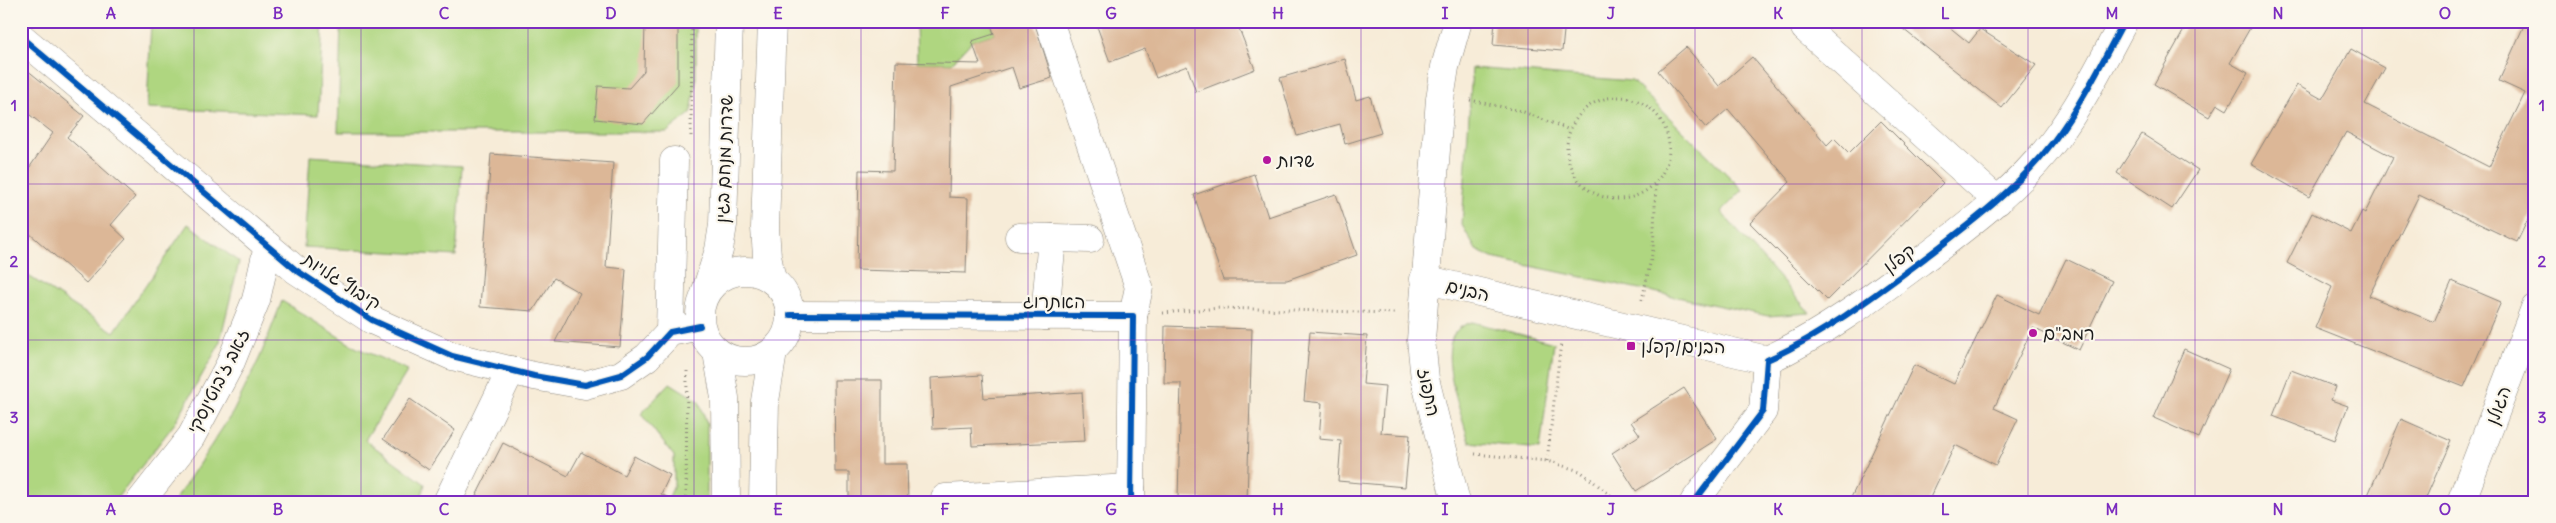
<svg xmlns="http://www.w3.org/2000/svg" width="2556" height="523" viewBox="0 0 2556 523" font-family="Delius,'Playpen Sans Hebrew',sans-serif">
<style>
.green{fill:#afd680;stroke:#66794e}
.building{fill:#dcb797}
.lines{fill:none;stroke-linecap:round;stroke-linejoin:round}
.minor-casing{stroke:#8a847a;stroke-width:29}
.path{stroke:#8a847a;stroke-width:3;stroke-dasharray:1 4;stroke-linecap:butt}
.minor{stroke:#fff;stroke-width:28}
.cycleway-casing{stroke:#fbf7ec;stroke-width:9}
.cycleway{stroke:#0057b8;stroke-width:6}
.grid{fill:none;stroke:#7b2cbf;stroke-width:1;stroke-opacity:0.55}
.poi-dot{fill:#b5179e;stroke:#fbf7ec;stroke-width:2}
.labels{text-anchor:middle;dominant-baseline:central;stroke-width:4.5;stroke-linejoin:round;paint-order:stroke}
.street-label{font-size:18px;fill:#1c1c1c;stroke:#fbf7ec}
.poi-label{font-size:18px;fill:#1c1c1c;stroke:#fbf7ec;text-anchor:start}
.neatline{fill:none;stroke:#7b2cbf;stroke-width:2}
.grid-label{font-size:16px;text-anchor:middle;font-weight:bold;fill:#7b2cbf}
</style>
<rect width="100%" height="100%" fill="#fbf7ec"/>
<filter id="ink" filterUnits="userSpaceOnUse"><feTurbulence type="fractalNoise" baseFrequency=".02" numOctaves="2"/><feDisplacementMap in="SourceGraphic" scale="10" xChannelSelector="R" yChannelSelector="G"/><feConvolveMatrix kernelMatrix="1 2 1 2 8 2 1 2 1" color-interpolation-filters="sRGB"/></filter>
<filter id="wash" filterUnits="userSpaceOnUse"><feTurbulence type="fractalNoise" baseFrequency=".0096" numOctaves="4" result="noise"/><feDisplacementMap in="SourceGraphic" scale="20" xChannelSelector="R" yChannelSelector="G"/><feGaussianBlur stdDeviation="1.12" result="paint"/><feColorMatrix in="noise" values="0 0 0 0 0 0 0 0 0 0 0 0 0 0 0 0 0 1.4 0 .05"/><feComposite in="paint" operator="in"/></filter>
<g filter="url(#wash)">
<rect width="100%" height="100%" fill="#f7ecd8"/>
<g class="green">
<path d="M 151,21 L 323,21 L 318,115 L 147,108 Z"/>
<path d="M 341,21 L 696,21 L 696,82 L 691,113 L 667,132 L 338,132 Z"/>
<path d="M 916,21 L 990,21 L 994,34 L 972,41 L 952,63 L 917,63 Z"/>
<path d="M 1472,68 L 1632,81 L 1743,190 L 1721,212 L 1810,313 L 1768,316 L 1492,258 L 1476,250 L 1462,225 Z"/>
<path d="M 310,156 L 462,166 L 456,256 L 304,247 Z"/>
<path d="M 188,224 L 239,262 L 219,345 L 175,423 L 114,502 L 21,502 L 21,271 L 114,332 Z"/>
<path d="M 282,301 L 355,347 L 408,370 L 365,440 L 425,484 L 420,502 L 174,502 L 233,412 L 260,357 Z"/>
<path d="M 1472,322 L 1554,343 L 1540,449 L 1469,442 C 1462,415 1442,365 1452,339 C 1455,329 1463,325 1472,322 Z"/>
<path d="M 670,383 L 699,401 L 707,424 L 707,502 L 667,502 L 674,485 L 674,456 L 641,414 Z"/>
</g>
<g id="blocks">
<g class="building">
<path d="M 645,21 L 678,21 L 678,84 L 643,124 L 595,119 L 598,86 L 629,88 L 644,71 Z"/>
<path d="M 990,21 L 1034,21 L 1052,78 L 1019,88 L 1012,67 L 951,87 L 949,197 L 968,198 L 966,273 L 857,270 L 859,170 L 893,171 L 896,62 L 980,64 L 972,41 L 994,34 Z"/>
<path d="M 1095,21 L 1236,21 L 1255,69 L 1196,92 L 1187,66 L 1156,78 L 1145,49 L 1110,62 Z"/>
<path d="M 1495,21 L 1565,21 L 1562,51 L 1493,45 Z"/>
<path d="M 1893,21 L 1942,21 L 1969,43 L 1980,29 L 2036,65 L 2002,108 Z"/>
<path d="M 2189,21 L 2254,21 L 2230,63 L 2248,73 L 2227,110 L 2217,104 L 2209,117 L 2154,84 Z"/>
<path d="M 2526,21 L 2535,21 L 2535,205 L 2517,242 L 2419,195 L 2369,296 L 2434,322 L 2452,281 L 2501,302 L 2464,387 L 2315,328 L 2332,287 L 2287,263 L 2312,213 L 2351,233 L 2362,211 L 2365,213 L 2393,157 L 2346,132 L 2309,197 L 2251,164 L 2297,85 L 2322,99 L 2351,49 L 2385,68 L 2365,104 L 2489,167 L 2525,93 L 2499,81 Z"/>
<path d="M 1686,47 L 1719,86 L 1752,57 L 1827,145 L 1834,138 L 1849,153 L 1881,121 L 1943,183 L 1827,300 L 1750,223 L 1790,182 L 1728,109 L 1706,128 L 1658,71 Z"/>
<path d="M 1345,59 L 1356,100 L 1370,96 L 1381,133 L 1345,144 L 1340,124 L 1297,136 L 1280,78 Z"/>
<path d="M 21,65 L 84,116 L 67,137 L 135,197 L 111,225 L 126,239 L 86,283 L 21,226 L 21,180 L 53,133 L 21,108 Z"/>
<path d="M 2142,134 L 2198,170 L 2172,209 L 2117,173 Z"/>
<path d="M 491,154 L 613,163 L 606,267 L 626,269 L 620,347 L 555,342 L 580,293 L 554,278 L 533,311 L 480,307 Z"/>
<path d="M 1254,174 L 1268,217 L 1336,194 L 1357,255 L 1287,280 L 1223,280 L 1194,195 Z"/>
<path d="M 2066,259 L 2112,281 L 2079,350 L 2033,328 L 1994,408 L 2018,419 L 1996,465 L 1955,445 L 1928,502 L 1849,502 L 1914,365 L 1954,384 L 1997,295 L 2039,315 Z"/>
<path d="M 1165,326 L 1252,329 L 1247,502 L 1202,502 L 1202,499 L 1178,498 L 1181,383 L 1164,383 Z"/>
<path d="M 1310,332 L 1367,336 L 1363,384 L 1385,386 L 1381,433 L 1410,435 L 1405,487 L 1338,481 L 1341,441 L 1319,439 L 1322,403 L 1304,401 Z"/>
<path d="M 2184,349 L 2229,369 L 2199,438 L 2154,418 Z"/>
<path d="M 2291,370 L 2336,387 L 2331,400 L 2348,406 L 2335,440 L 2273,416 Z"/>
<path d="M 982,375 L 984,398 L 1082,392 L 1085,441 L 972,446 L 971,427 L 933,429 L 931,378 Z"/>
<path d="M 834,380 L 882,380 L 882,464 L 907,464 L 908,502 L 849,502 L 849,472 L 835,472 Z"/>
<path d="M 1684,388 L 1717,439 L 1636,491 L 1612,453 L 1640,435 L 1631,422 Z"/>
<path d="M 410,399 L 455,430 L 429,470 L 383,439 Z"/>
<path d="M 2401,419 L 2451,441 L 2424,502 L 2365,502 Z"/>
<path d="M 503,443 L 568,476 L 581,452 L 624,475 L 634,456 L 670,475 L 661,494 L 676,502 L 473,502 Z"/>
</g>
</g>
</g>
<g filter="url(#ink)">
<use href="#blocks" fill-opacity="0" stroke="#8a847a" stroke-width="1"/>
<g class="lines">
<defs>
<g id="minor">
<path d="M 772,21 L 765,228 L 767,256 L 772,280"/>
<path d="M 1049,21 L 1139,287 L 1133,316"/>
<path d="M 1805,28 L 1998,201"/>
<path d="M 21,37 L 296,270 L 372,320 L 452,356 L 534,376 L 585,385 L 621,375 L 647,357 L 670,332 L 700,326"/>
<path d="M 1019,237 L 1090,239"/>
<circle cx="745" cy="316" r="45"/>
<path d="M 1424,279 L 1767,360"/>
<path d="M 705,294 L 719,250 L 723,225 L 729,21"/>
<path d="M 790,315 L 1133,316 L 1131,502"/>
<path d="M 1045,316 L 1052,238"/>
<path d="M 670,332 L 674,161"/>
<path d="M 717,352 L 725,398 L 726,502"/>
<path d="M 140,502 L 191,437 L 230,364 L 256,300 L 268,246"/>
<path d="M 447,502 L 511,370"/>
<path d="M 763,502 L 765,401 L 773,352"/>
<path d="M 945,502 L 945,498 L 1131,488"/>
<path d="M 1456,502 L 1425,379 L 1421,340 L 1440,99 L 1445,67 L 1458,21"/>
<path d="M 1694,502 L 1763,411 L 1767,360 C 1824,334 1874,296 1925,258 C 1971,223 2018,188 2053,142 C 2081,105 2102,62 2124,21"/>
<path d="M 2461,502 L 2535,308"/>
</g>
</defs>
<use href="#minor" class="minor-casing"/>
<g class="path">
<circle cx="1618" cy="148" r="51"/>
<path d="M 1470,100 L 1521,111 L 1570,130"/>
<path d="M 691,136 L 692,21"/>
<path d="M 1642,300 L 1653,250 L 1656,185"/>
<path d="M 1163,313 L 1220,308 L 1394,313"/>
<path d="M 1475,454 L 1547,461 L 1580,471 L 1619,502"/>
<path d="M 1547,461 L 1561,342"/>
<path d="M 686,502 L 687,370"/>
</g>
<use href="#minor" class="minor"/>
<defs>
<g id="cycleway">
<path d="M 21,37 L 296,270 L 372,320 L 452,356 L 534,376 L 585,385 L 621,375 L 647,357 L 670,332 L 700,326"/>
<path d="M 790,315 L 1133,316 L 1131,502"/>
<path d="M 1694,502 L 1763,411 L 1767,360 C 1824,334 1874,296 1925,258 C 1971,223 2018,188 2053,142 C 2081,105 2102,62 2124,21"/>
</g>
</defs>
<use href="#cycleway" class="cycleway-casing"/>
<use href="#cycleway" class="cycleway"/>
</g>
</g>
<path class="grid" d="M 194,21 L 194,502M 361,21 L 361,502M 528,21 L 528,502M 694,21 L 694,502M 861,21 L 861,502M 1028,21 L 1028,502M 1195,21 L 1195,502M 1361,21 L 1361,502M 1528,21 L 1528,502M 1695,21 L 1695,502M 1862,21 L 1862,502M 2028,21 L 2028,502M 2195,21 L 2195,502M 2362,21 L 2362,502M 21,184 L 2535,184M 21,340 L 2535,340"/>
<g class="poi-dot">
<circle cx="1267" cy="160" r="5"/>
<circle cx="2033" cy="333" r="5"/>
<rect x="1626" y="341" width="10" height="10" rx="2.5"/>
</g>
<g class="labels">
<g class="street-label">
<text transform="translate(724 159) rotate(-88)">שדרות מנחם בגין</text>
<text transform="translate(1899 258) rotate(-37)">קפלן</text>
<text transform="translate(342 281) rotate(33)">קיבוץ גלויות</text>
<text transform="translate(1468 290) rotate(13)">הבנים</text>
<text x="1054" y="301">האתרוג</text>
<text transform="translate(218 381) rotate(-63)">זאב ז'בוטינסקי</text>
<text transform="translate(1429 392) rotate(78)">התפוז</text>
<text transform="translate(2498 405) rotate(-69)">הגולן</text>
</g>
<g class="poi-label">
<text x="1277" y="160">שדות</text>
<text x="2043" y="333">רמב"ם</text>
<text x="1641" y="346">הבנים/קפלן</text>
</g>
</g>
<rect width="2556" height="523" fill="none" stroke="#fbf7ec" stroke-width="55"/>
<rect x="28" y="28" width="2500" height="468" class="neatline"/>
<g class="grid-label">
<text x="111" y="19">A</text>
<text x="278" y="19">B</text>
<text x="444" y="19">C</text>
<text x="611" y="19">D</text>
<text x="778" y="19">E</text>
<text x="945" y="19">F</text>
<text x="1111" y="19">G</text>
<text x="1278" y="19">H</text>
<text x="1445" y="19">I</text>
<text x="1611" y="19">J</text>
<text x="1778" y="19">K</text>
<text x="1945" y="19">L</text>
<text x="2112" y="19">M</text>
<text x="2278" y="19">N</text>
<text x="2445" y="19">O</text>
<text x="14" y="111">1</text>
<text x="2542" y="111">1</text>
<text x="14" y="267">2</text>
<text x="2542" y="267">2</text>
<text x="14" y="423">3</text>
<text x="2542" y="423">3</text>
<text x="111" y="515">A</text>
<text x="278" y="515">B</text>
<text x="444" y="515">C</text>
<text x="611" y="515">D</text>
<text x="778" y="515">E</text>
<text x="945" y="515">F</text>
<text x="1111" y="515">G</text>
<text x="1278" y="515">H</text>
<text x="1445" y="515">I</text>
<text x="1611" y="515">J</text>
<text x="1778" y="515">K</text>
<text x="1945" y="515">L</text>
<text x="2112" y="515">M</text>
<text x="2278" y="515">N</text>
<text x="2445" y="515">O</text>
</g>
</svg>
